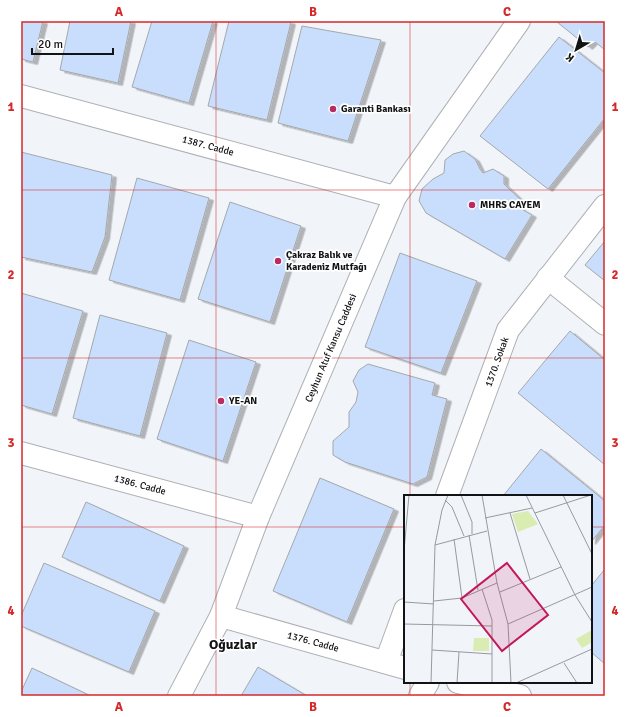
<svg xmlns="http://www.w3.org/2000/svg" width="626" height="717" viewBox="0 0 626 717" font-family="Signika,sans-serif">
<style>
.building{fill:#c8defc;stroke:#a5a8ac;filter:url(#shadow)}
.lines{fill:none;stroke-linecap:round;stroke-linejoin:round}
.minor-casing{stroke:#aeb1b5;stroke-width:24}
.secondary-casing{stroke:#aeb1b5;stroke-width:24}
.minor{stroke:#fff;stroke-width:22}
.secondary{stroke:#fff;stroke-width:22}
.grid{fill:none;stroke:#d62828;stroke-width:1;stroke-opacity:0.55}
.poi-dot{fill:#b82c62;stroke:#fff;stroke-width:1.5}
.labels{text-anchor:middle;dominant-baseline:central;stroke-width:3.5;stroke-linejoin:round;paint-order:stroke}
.poi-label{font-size:10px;font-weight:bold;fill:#121315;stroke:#fff;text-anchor:start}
.street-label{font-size:10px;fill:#121315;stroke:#fff}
.district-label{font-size:14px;font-weight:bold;fill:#121315;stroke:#fff}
.inset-road{fill:none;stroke:#989a9e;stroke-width:1}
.view{fill:#c2185b;fill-opacity:0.15;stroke:#c2185b;stroke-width:2}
.inset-edge{fill:none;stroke:#121315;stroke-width:2}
.neatline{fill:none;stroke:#d62828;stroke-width:1.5}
.grid-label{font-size:13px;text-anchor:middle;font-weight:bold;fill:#d62828}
</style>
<defs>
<filter id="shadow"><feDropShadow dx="4.5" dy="2.5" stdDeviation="0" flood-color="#0004"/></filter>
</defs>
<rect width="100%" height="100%" fill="#f1f4f9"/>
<g class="building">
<path d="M 21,21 L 43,21 L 33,62 L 21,59 Z"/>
<path d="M 70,21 L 131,21 L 118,83 L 60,70 Z"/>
<path d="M 152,21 L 213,21 L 189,103 L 132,87 Z"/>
<path d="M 229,21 L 287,21 L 291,22 L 267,120 L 208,106 Z"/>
<path d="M 557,21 L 605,21 L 605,50 L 594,41 L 588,47 L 557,22 Z"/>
<path d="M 302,26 L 381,40 L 348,141 L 278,123 Z"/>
<path d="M 559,37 L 605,73 L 605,118 L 548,189 L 480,136 Z"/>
<path d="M 464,151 L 475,159 L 480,169 L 483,173 L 493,169 L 504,176 L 504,184 L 523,202 L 520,208 L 532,215 L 505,259 L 426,213 L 419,201 L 422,189 L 433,179 L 444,173 L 445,160 L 453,154 Z"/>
<path d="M 21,152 L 112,175 L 105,237 L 92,272 L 21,257 Z"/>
<path d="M 137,178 L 209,198 L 180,300 L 109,280 Z"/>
<path d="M 230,202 L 301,226 L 270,322 L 198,299 Z"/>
<path d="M 605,241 L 605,281 L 585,265 Z"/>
<path d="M 400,253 L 477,281 L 441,373 L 365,347 Z"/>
<path d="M 21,293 L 83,311 L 52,414 L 21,405 Z"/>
<path d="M 100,315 L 167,333 L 140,436 L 73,418 Z"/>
<path d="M 570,331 L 605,360 L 605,465 L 518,393 Z"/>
<path d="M 189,340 L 256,362 L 223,461 L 157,439 Z"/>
<path d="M 368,364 L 435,383 L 432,395 L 447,399 L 427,477 L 413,484 L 345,462 L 333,455 L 333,441 L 349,427 L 349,412 L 356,402 L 358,392 L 353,381 L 359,370 Z"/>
<path d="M 541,449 L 605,501 L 605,525 L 591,542 L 591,496 L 503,496 Z"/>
<path d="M 320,478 L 394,509 L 347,622 L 273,591 Z"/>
<path d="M 86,502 L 184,546 L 160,601 L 62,557 Z"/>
<path d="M 44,563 L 155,611 L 129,672 L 21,626 L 21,616 Z"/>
<path d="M 605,569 L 605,664 L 591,652 L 591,586 Z"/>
<path d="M 258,667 L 307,696 L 241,696 Z"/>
<path d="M 32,668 L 91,696 L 21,696 L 21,692 Z"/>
</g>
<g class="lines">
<defs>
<g id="minor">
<path d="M 21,96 L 395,197"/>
<path d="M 548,278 L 605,324"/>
<path d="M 21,453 L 258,517"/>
<path d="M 447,496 L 508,330 L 605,206"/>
<path d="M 221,616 L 405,668"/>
<path d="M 386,662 L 405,610"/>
<path d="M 458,682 L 520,696"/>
<path d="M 420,696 L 428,682"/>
</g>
<path id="secondary" d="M 179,696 L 221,616 L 258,517 L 395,197 L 519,21"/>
</defs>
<use href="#minor" class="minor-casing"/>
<use href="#secondary" class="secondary-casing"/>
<use href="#minor" class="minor"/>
<use href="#secondary" class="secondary"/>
</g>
<path class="grid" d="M 216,21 L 216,696M 410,21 L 410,496M 21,190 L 605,190M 21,358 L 605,358M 21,527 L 405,527M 591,527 L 605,527M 410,682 L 410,696"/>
<g class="poi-dot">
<circle cx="333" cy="109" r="4"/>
<circle cx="472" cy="205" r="4"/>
<circle cx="278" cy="261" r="4"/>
<circle cx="221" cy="401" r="4"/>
</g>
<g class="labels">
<g class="poi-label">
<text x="341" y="109">Garanti Bankası</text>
<text x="480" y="205">MHRS CAYEM</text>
<text x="286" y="255">Çakraz Balık ve<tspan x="286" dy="12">Karadeniz Mutfağı</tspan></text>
<text x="229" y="401">YE-AN</text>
</g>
<g class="street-label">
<text transform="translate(208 146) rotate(15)">1387. Cadde</text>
<text transform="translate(331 348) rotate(-67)">Ceyhun Atuf Kansu Caddesi</text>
<text transform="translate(497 362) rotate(-70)">1370. Sokak</text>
<text transform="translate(140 485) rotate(15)">1386. Cadde</text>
<text transform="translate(313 642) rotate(15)">1376. Cadde</text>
</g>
<g class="district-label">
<text x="233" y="644">Oğuzlar</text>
</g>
</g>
<g transform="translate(404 495)">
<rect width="188" height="188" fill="#f1f4f9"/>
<path d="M 124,16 L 134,29 L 114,37 L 108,19 ZM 70,143 L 85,143 L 85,156 L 69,156 Z" fill="#d9ecb1"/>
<path d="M 188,135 L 188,147 L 178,153 L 172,144 Z" fill="#d9ecb1"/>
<path class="inset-road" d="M 57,0 L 68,27 L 68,39M 78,0 L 93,88 L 104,129 L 107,188M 122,0 L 171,100 L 188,127M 159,0 L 188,59M 41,5 L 48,12 L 60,41M 106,18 L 126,84M 131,18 L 187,0M 81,23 L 128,13M 65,40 L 74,95M 50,44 L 58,103M 31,50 L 83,36M 0,56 L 5,0M 78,94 L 88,125 L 88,188M 96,97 L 157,72M 30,106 L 58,103 L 93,88M 0,107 L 30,109M 0,129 L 88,131M 104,129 L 188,92M 28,155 L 88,159M 160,168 L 173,188M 27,188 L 31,50 L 38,15 L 44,0M 53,188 L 55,157M 112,188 L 188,154"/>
<path class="view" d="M 103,68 L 144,120 L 98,156 L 57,104 Z"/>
<rect width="188" height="188" class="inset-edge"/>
</g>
<rect width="626" height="717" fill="none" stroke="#ffffff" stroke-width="44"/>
<g transform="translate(576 50) rotate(218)" stroke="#ffffff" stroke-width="3" paint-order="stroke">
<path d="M0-3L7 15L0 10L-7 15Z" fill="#121315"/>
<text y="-6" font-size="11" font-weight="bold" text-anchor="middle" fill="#121315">K</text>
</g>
<path d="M32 48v6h81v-6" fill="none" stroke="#121315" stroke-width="2"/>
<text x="38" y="48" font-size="12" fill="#121315" stroke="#ffffff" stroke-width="3" paint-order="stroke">20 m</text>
<rect x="22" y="22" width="582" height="673" class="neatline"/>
<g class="grid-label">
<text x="119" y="16">A</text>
<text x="313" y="16">B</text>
<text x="507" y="16">C</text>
<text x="11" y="111">1</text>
<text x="615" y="111">1</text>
<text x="11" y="279">2</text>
<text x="615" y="279">2</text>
<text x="11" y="447">3</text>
<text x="615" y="447">3</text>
<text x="11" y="615">4</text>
<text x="615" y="615">4</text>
<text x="119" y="711">A</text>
<text x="313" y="711">B</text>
<text x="507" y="711">C</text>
</g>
</svg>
